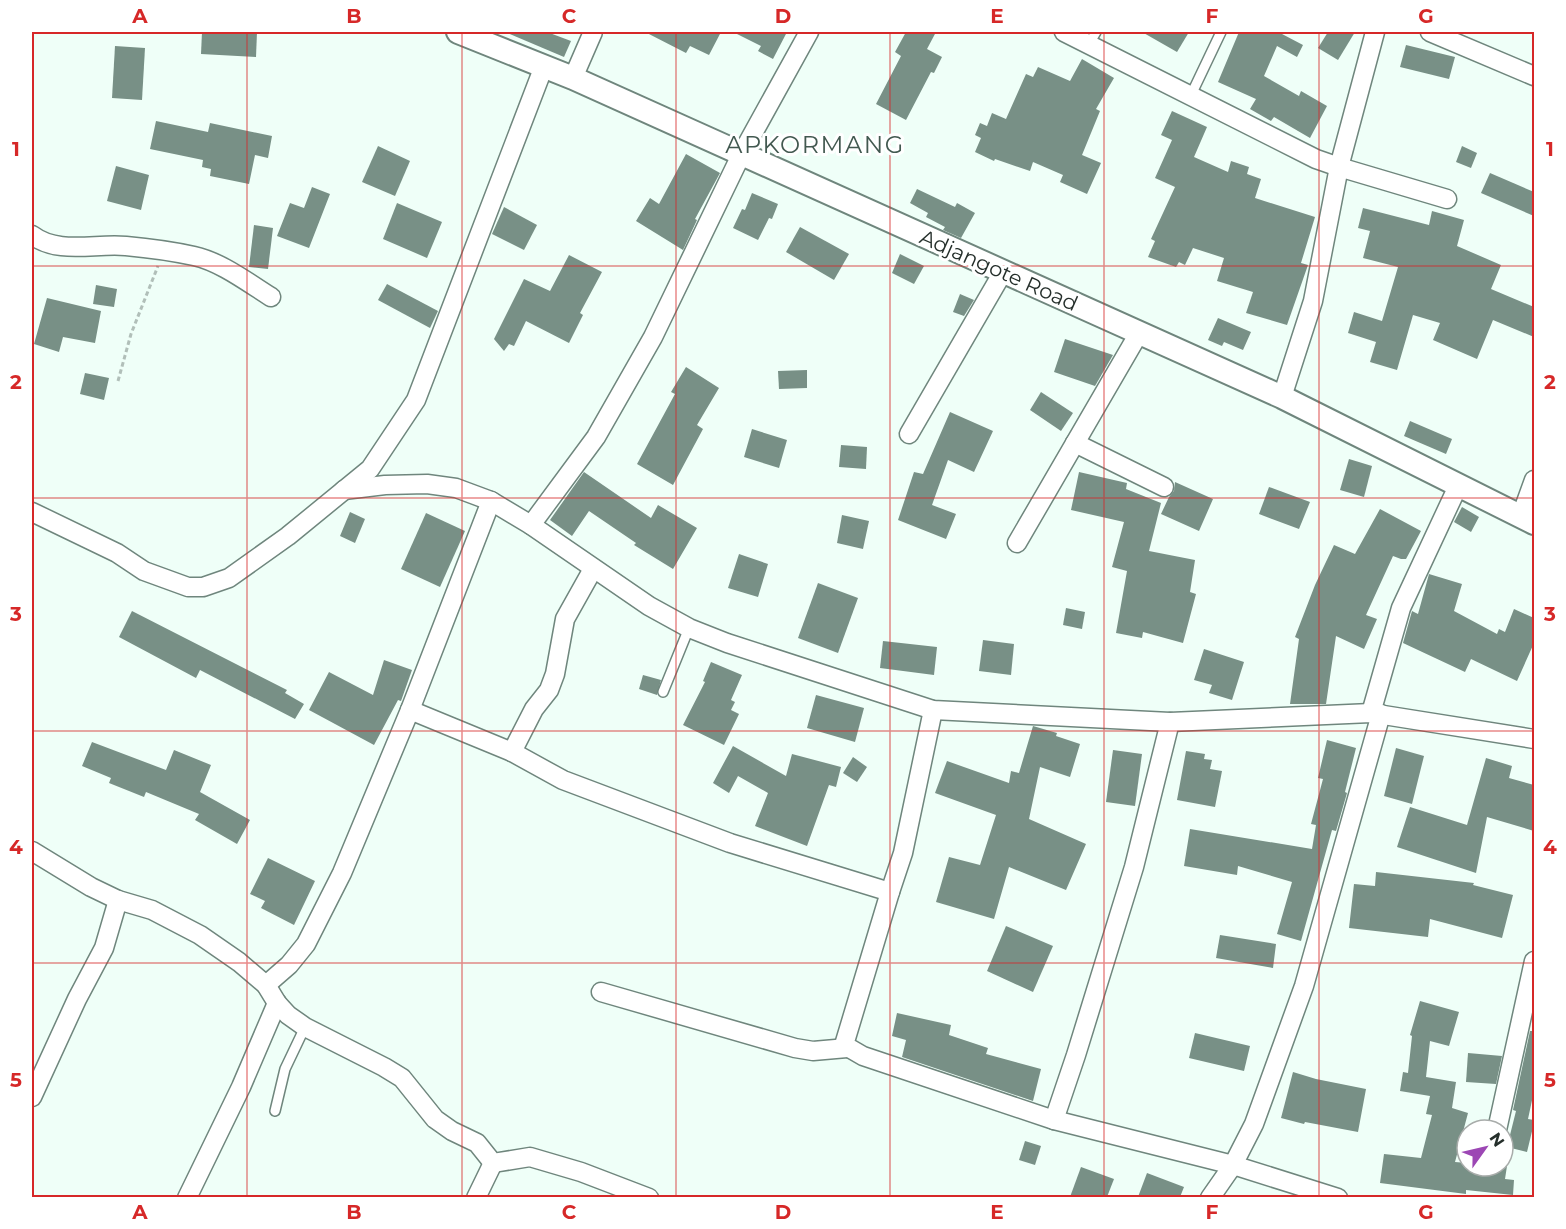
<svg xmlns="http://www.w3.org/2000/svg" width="1566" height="1229" viewBox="0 0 1566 1229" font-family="Montserrat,sans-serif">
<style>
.building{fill:#789086}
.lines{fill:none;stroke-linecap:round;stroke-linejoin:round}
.service-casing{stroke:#6f867d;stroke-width:12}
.minor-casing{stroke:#6f867d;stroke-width:21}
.tertiary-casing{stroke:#6f867d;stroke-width:26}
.path{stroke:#b1bfb9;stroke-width:3;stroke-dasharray:4.5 3;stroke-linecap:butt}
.service{stroke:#fff;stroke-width:9}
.minor{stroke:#fff;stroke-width:18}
.tertiary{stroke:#fff;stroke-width:22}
.grid{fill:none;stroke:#d62828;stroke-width:1.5;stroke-opacity:0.55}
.labels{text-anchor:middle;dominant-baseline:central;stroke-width:6;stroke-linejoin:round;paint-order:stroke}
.street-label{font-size:21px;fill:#252f2b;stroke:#fff}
.quarter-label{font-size:24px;letter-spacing:1.5px;fill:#425950;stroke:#fff}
.neatline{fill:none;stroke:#d62828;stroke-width:2}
.grid-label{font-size:20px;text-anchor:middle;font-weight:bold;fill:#d62828}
</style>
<rect width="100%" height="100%" fill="#effff8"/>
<g class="building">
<path d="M 202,32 L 257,32 L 256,57 L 201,54 Z"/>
<path d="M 505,32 L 547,32 L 571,41 L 564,57 Z"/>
<path d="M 645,32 L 721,32 L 709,55 L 690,46 L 686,53 Z"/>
<path d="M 733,32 L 787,32 L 773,59 L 758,51 L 761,46 Z"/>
<path d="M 906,32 L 936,32 L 927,49 L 942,57 L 934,73 L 931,72 L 906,120 L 876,104 L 901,56 L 895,52 Z"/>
<path d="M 1142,32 L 1189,32 L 1177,52 Z"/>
<path d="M 1239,32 L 1283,32 L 1282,34 L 1303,45 L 1297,57 L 1277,46 L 1264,76 L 1299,96 L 1301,91 L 1327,106 L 1310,138 L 1274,117 L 1271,121 L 1250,109 L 1256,99 L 1218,82 Z"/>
<path d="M 1328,32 L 1355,32 L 1338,60 L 1318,48 Z"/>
<path d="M 1406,45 L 1455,57 L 1449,79 L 1400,67 Z"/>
<path d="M 115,46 L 145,48 L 142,100 L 112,98 Z"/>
<path d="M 1082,59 L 1114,78 L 1096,109 L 1100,111 L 1082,155 L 1101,163 L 1087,194 L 1060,182 L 1063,175 L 1033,162 L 1030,171 L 995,159 L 994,161 L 975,152 L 981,138 L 975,135 L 980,123 L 987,126 L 992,113 L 1006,119 L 1026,74 L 1033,77 L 1038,67 L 1070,81 Z"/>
<path d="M 1172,111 L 1207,127 L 1194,157 L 1228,172 L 1231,161 L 1249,167 L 1247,174 L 1261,179 L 1255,198 L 1315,217 L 1301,263 L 1308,265 L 1287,325 L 1246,313 L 1253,292 L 1217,281 L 1224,258 L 1193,248 L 1185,265 L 1179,262 L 1176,267 L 1148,257 L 1155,241 L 1151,239 L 1175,187 L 1155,178 L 1172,140 L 1161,135 Z"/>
<path d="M 156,121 L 208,132 L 210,123 L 272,136 L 268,158 L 255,155 L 249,184 L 210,176 L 211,169 L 202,167 L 203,160 L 150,149 Z"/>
<path d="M 378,146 L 410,161 L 395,196 L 362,182 Z"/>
<path d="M 1462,146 L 1477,153 L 1471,168 L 1456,162 Z"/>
<path d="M 686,154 L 720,173 L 695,219 L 697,220 L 683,250 L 636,221 L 650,198 L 659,204 Z"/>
<path d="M 116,166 L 149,175 L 141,210 L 107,201 Z"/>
<path d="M 1490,173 L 1534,192 L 1534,216 L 1481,193 Z"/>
<path d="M 312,187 L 330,194 L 309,248 L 277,236 L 290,203 L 304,208 Z"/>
<path d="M 917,189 L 955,207 L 957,203 L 975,213 L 961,238 L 943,230 L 945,227 L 926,217 L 928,213 L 910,203 Z"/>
<path d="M 752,193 L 778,204 L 772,219 L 769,218 L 758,240 L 733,228 L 742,209 L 745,210 Z"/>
<path d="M 397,203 L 442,222 L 427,258 L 383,239 Z"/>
<path d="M 504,207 L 537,225 L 524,250 L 492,234 Z"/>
<path d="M 1363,208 L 1429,225 L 1432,211 L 1464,220 L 1457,246 L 1501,265 L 1491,289 L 1534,307 L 1534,337 L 1493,320 L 1477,359 L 1433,340 L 1440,323 L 1413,315 L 1397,370 L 1370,362 L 1376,342 L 1348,333 L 1354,312 L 1382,321 L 1398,267 L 1363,258 L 1370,231 L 1358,228 Z"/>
<path d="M 254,225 L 273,228 L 268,269 L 249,267 Z"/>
<path d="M 800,227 L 849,254 L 834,280 L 786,252 Z"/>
<path d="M 900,254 L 924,266 L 914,284 L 892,273 Z"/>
<path d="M 569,255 L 602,272 L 580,313 L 583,315 L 569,343 L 526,321 L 514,346 L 509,344 L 504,351 L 494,339 L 524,279 L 550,291 Z"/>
<path d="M 387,284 L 438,311 L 430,328 L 378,300 Z"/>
<path d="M 96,285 L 117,289 L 114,307 L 93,304 Z"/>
<path d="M 960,294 L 974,300 L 964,316 L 953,312 Z"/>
<path d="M 47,298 L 101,311 L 95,343 L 63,337 L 59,352 L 34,344 Z"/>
<path d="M 1218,318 L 1251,332 L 1243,350 L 1224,342 L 1222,346 L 1208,340 Z"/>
<path d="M 1065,339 L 1113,355 L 1095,386 L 1054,372 Z"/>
<path d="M 686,367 L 719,388 L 697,425 L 703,429 L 673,485 L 637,464 L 675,394 L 671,392 Z"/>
<path d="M 807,370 L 807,388 L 779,389 L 778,371 Z"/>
<path d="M 85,373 L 109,378 L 104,400 L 80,394 Z"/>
<path d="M 1041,392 L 1073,413 L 1061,431 L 1030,410 Z"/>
<path d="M 950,412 L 993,431 L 974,472 L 948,460 L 932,505 L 956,514 L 946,539 L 898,520 L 914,472 L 923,474 Z"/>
<path d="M 1410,421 L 1452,439 L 1446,454 L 1404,436 Z"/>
<path d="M 752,429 L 787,440 L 779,468 L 744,457 Z"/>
<path d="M 841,445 L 867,447 L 866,469 L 839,467 Z"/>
<path d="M 1349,459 L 1372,466 L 1364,497 L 1340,490 Z"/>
<path d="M 584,472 L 651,518 L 658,505 L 697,528 L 673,569 L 634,545 L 636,543 L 589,511 L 572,536 L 550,520 Z"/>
<path d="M 1079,472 L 1127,483 L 1126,489 L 1161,503 L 1149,551 L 1195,560 L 1190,592 L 1196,594 L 1183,643 L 1143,632 L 1142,638 L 1116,633 L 1127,571 L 1112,567 L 1124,522 L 1071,510 Z"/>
<path d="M 1175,482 L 1213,499 L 1199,531 L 1161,514 L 1169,497 L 1174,491 Z"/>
<path d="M 1269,487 L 1310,502 L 1299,529 L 1259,514 Z"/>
<path d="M 1462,507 L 1479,517 L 1471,532 L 1454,522 Z"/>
<path d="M 1380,509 L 1421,531 L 1406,559 L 1401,559 L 1393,556 L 1366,615 L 1377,619 L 1364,649 L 1336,636 L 1326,704 L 1290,704 L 1299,639 L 1295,637 L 1315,585 L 1334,545 L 1355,554 Z"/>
<path d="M 350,512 L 365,519 L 355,543 L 340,536 Z"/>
<path d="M 426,513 L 465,531 L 440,587 L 401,569 Z"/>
<path d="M 842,515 L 869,521 L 863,549 L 837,543 Z"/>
<path d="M 739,554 L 768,564 L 758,597 L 728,588 Z"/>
<path d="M 1429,574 L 1462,584 L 1454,611 L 1497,634 L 1499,629 L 1505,632 L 1514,609 L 1534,618 L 1534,643 L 1517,681 L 1471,659 L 1465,672 L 1403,643 L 1412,611 L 1418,614 Z"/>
<path d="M 818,583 L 858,598 L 838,653 L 798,638 Z"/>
<path d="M 1066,608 L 1085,612 L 1082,629 L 1063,625 Z"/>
<path d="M 132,611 L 287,690 L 285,693 L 304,704 L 295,719 L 200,670 L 196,678 L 119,637 Z"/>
<path d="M 983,640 L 1014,644 L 1011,675 L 979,671 Z"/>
<path d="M 883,641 L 937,647 L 934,675 L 880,668 Z"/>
<path d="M 1204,649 L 1244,662 L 1232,700 L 1209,693 L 1212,685 L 1194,680 Z"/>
<path d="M 384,660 L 412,670 L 401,701 L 398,700 L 374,745 L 309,710 L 329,672 L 373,695 Z"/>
<path d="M 711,662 L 742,675 L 731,700 L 735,702 L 731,710 L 739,714 L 724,745 L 683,725 L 705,682 L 703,681 Z"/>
<path d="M 643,675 L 661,680 L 657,695 L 639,689 Z"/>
<path d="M 816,695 L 864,708 L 855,742 L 807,728 Z"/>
<path d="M 1033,726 L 1057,733 L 1056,736 L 1080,744 L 1070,777 L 1040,767 L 1029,819 L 1086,844 L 1066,890 L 1009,867 L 994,919 L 936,902 L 949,857 L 980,865 L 996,815 L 935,793 L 947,761 L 1009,783 L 1011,771 L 1019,773 Z"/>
<path d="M 1327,740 L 1356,748 L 1345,792 L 1347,793 L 1336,831 L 1332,830 L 1301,941 L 1277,934 L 1292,882 L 1238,866 L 1237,875 L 1184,866 L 1190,829 L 1312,849 L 1316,825 L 1311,824 L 1323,779 L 1318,778 Z"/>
<path d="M 92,742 L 166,770 L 174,750 L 211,765 L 200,792 L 250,820 L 237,844 L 195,820 L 199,814 L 146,792 L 144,797 L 109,783 L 111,778 L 82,766 Z"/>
<path d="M 733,746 L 786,776 L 792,754 L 841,767 L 836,787 L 829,785 L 807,846 L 755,826 L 768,793 L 738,776 L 729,793 L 713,783 Z"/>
<path d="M 1396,748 L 1424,756 L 1412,804 L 1384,796 Z"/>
<path d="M 1113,750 L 1142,754 L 1135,806 L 1106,802 Z"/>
<path d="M 1186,751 L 1205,754 L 1204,759 L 1212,760 L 1210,769 L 1222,771 L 1215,807 L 1177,800 Z"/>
<path d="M 853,757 L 867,767 L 857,782 L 843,773 Z"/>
<path d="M 1486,758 L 1512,766 L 1509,778 L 1534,785 L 1534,831 L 1487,817 L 1476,873 L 1397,847 L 1410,807 L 1467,825 Z"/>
<path d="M 268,858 L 315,881 L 294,925 L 261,908 L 265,901 L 250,894 Z"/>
<path d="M 1376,872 L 1474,883 L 1473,885 L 1513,895 L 1502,938 L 1430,919 L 1428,937 L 1349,928 L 1354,884 L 1375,886 Z"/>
<path d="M 1006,926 L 1053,946 L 1033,992 L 987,971 Z"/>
<path d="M 1220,935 L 1276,944 L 1273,968 L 1216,958 Z"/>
<path d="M 1420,1001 L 1459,1012 L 1449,1046 L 1430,1041 L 1426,1077 L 1456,1082 L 1452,1108 L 1468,1113 L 1455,1162 L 1467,1163 L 1467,1166 L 1507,1166 L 1505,1179 L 1514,1180 L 1513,1195 L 1466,1190 L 1466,1194 L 1380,1183 L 1384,1154 L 1421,1158 L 1432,1115 L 1426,1114 L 1430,1096 L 1400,1091 L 1403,1072 L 1408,1073 L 1412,1036 L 1410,1035 Z"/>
<path d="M 897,1013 L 951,1025 L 949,1035 L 988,1048 L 986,1054 L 1041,1069 L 1033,1101 L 902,1057 L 906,1040 L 892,1036 Z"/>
<path d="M 1530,1031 L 1534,1031 L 1534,1091 L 1528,1119 L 1534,1120 L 1534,1123 L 1527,1152 L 1507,1147 L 1516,1111 L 1513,1110 Z"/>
<path d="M 1195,1033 L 1250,1046 L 1244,1071 L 1189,1058 Z"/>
<path d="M 1468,1053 L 1502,1056 L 1496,1084 L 1466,1082 Z"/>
<path d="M 1293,1072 L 1316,1079 L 1366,1089 L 1358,1132 L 1305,1122 L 1304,1124 L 1281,1118 Z"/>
<path d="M 1025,1141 L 1041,1146 L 1035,1165 L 1019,1160 Z"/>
<path d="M 1081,1167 L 1114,1179 L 1107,1197 L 1070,1197 Z"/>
<path d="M 1147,1173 L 1184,1187 L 1180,1197 L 1138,1197 Z"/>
</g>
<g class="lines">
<defs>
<g id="service">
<path d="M 1089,44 L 1096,32"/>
<path d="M 1191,95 L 1221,32"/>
<path d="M 663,692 L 689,628"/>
<path d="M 275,1111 L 285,1069 L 305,1027"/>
</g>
<g id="minor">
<path d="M 1064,32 L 1316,159 L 1339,167 L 1447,199"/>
<path d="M 1430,32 L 1534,76"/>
<path d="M 573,78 L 593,32"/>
<path d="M 32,235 C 58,255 95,243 126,246 C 148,248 171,251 194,256 C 221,262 247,282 271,297"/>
<path d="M 1282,397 L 1313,301 L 1339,167 L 1375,32"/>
<path d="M 909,434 L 1003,272"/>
<path d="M 1075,443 L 1164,487"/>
<path d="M 344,490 L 385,485 L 427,484 L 456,488 L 491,501 L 531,525 L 649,606 L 689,628 L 727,643 L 933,710 L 1170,722 L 1371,713 L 1534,739"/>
<path d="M 32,512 L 117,553 L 144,571 L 188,587 L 203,587 L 229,578 L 288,536 L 370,469 L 416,400 L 544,66"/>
<path d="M 1521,516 L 1534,480"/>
<path d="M 531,525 L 596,437 L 653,337 L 741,155 L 809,32"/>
<path d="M 1017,543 L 1139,333"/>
<path d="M 593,569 L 565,619 L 555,674 L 549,690 L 534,709 L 512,752 L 563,780 L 730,843 L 890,892"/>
<path d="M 410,710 L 512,752"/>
<path d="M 933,710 L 903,853 L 890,892 L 844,1045 L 863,1056 L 1054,1120 L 1233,1165 L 1338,1198"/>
<path d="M 1371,713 L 1401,608 L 1458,486"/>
<path d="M 32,851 L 91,887 L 118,900 L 152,910 L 200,935 L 239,962 L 266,985 L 277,1003 L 288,1015 L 305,1027 L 384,1067 L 402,1078 L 435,1119 L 452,1131 L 477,1143 L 493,1163 L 530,1157 L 581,1172 L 649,1198"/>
<path d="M 266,985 L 289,965 L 306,944 L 342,873 L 410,710 L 491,501"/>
<path d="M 601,992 L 795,1048 L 813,1051 L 847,1048"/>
<path d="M 32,1097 L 77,999 L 104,948 L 118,900"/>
<path d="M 1054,1120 L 1076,1055 L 1134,867 L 1170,722"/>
<path d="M 1497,1130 L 1534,961"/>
<path d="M 187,1198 L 241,1087 L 277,1003"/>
<path d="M 476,1198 L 493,1163"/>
<path d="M 1210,1198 L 1233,1165 L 1254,1124 L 1304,986 L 1381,714"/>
</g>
<path id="tertiary" d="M 458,32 L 573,78 L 1282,397 L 1534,523"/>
</defs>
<use href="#service" class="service-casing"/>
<use href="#minor" class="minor-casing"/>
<use href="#tertiary" class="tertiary-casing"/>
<path class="path" d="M 118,381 L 131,334 L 158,266"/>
<use href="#service" class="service"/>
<use href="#minor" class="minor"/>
<use href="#tertiary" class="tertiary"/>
</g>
<path class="grid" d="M 247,32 L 247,1198M 462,32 L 462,1198M 676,32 L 676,1198M 890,32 L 890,1198M 1104,32 L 1104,1198M 1319,32 L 1319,1198M 32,266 L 1534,266M 32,498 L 1534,498M 32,731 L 1534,731M 32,963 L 1534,963"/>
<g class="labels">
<g class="street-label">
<text transform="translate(999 270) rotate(24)">Adjangote Road</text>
</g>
<g class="quarter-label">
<text x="815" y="144">APKORMANG</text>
</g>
</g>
<rect width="1566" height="1229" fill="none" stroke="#ffffff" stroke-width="66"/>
<g transform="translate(1485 1148) rotate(56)"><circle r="28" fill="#ffffff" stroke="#a8acaa" stroke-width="1.5"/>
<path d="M0-4.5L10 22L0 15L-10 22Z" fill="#9c47b4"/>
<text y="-9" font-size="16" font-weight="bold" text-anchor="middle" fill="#252f2b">N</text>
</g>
<rect x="33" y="33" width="1500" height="1163" class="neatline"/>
<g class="grid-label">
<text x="140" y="23">A</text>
<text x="354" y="23">B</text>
<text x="569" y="23">C</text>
<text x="783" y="23">D</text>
<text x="997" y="23">E</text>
<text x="1212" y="23">F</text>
<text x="1426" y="23">G</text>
<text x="16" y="156">1</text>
<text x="1550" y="156">1</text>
<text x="16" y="389">2</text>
<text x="1550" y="389">2</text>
<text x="16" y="621">3</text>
<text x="1550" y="621">3</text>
<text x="16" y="854">4</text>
<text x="1550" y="854">4</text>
<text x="16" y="1087">5</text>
<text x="1550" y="1087">5</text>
<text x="140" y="1219">A</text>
<text x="354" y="1219">B</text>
<text x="569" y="1219">C</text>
<text x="783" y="1219">D</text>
<text x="997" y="1219">E</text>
<text x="1212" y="1219">F</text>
<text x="1426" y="1219">G</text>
</g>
</svg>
